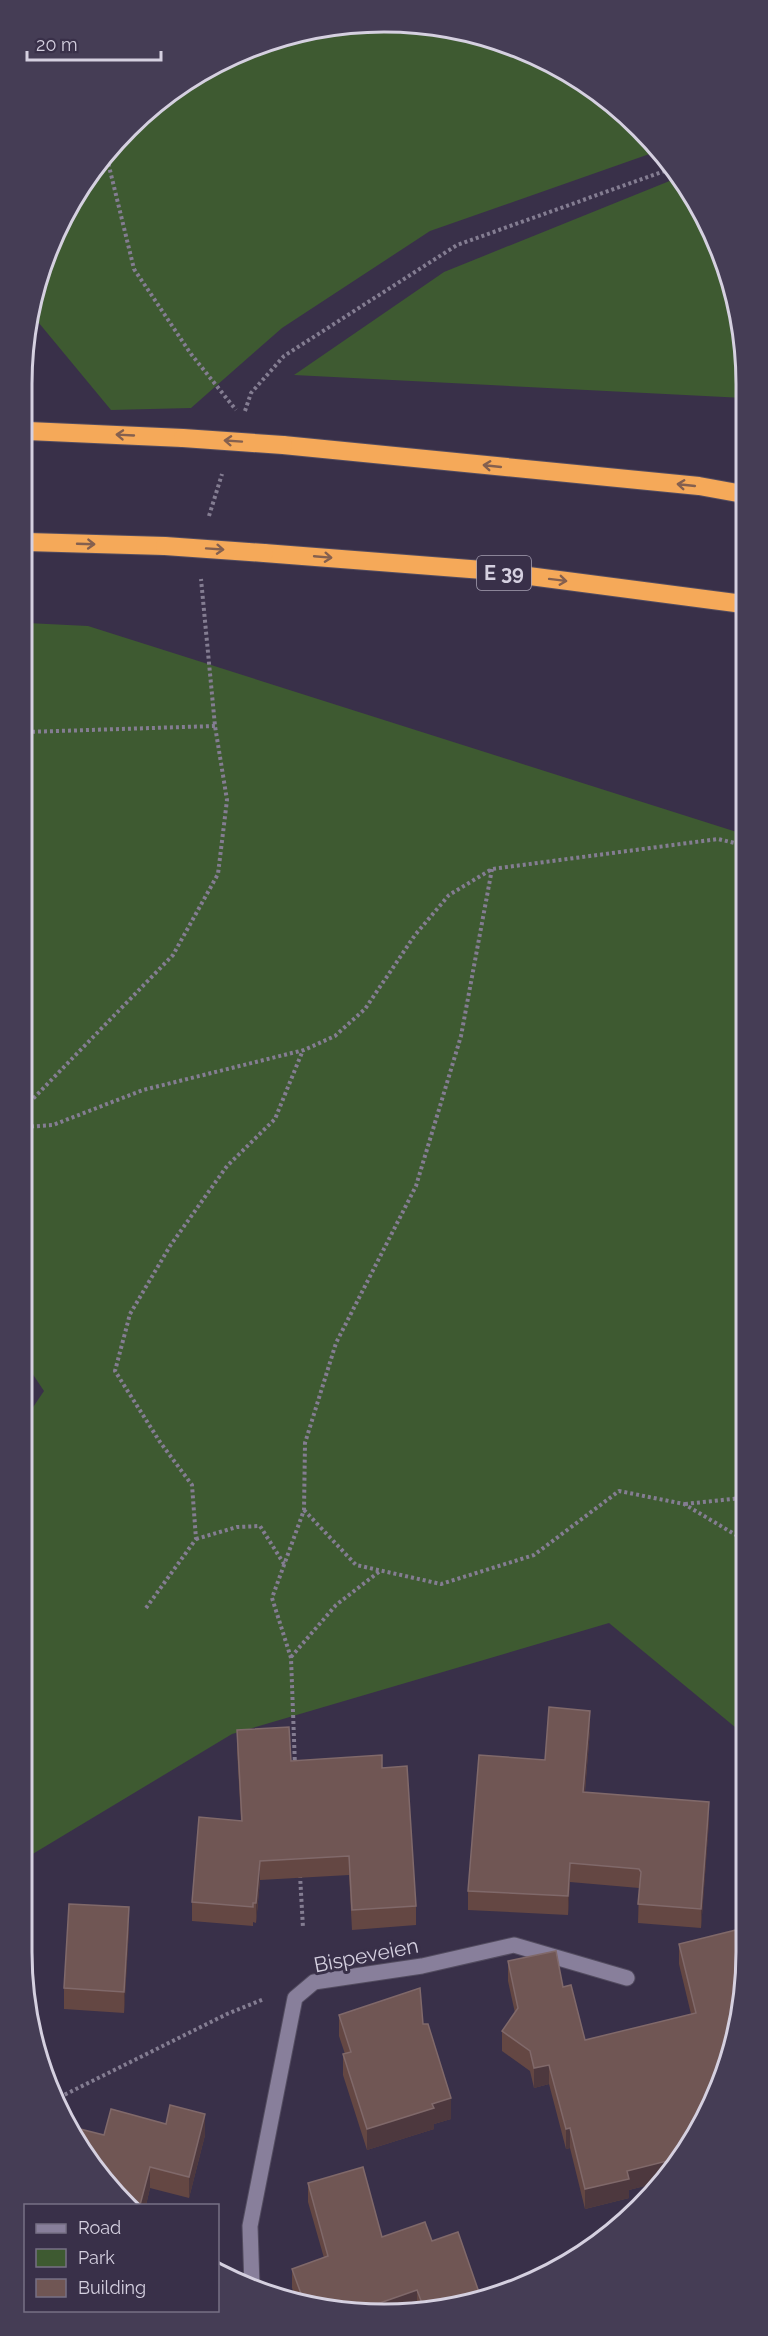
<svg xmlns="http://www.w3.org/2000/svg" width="768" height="2336" viewBox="0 0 768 2336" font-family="Raleway,sans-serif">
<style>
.green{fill:#3e5a31}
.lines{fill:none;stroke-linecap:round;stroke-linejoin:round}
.street-casing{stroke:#534c60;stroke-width:17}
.highway-casing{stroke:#534c60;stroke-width:20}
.path{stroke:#847d92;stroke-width:4;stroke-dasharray:3 3;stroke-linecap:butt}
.street{stroke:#887f9b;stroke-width:15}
.highway{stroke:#f5a959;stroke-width:18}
.highway-bridge-casing{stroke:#534c60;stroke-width:20;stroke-linecap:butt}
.highway-bridge{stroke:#f5a959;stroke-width:18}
.wall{fill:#644743}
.shaded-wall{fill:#4d383e}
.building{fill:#705654;stroke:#80696a;stroke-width:1.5}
.oneway{stroke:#84604f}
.labels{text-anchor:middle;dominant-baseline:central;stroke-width:6;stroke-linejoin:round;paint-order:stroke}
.shield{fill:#393049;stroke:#a6a0b3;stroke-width:1.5}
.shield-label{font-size:20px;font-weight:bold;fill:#d5d0e0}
.street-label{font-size:21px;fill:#d5d0e0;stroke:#393049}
.rim{fill:none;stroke:#d5d0e0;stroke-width:3}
</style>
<rect width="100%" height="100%" fill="#393049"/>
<g class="green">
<path d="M 314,28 L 455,28 L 565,69 L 641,128 L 658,151 L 430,231 L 282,328 L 191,408 L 111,410 L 29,311 L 82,182 L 183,82 Z"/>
<path d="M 677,178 L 710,224 L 744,336 L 744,398 L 294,375 L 444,272 Z"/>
<path d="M 27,623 L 88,626 L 743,834 L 741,1732 L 609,1623 L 232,1734 L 21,1861 L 23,1422 L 44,1391 L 24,1361 Z"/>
</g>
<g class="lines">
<defs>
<path id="street" d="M 252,2286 L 250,2226 L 295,1998 L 314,1982 L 422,1966 L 514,1945 L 627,1978"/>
<g id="highway">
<path d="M 28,431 L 183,438"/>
<path d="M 283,445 L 699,486 L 743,494"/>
<path d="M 27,542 L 165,546"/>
<path d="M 264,553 L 483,570 L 743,604"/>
</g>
</defs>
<use href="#street" class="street-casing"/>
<use href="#highway" class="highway-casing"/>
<g class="path">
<path d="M 107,158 L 134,269 L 191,354 L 236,410"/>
<path d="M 245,411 L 251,393 L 284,356 L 457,245 L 670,169"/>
<path d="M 209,516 L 222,474"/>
<path d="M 26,732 L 215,726"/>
<path d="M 25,1107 L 173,955 L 218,874 L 227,800 L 215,726 L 201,579"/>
<path d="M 25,1127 L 53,1125 L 143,1090 L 304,1050 L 335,1036 L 365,1009 L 415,935 L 449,895 L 492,869 L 718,839 L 743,845"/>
<path d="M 685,1504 L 741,1498"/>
<path d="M 304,1510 L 356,1565 L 441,1584 L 534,1555 L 619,1491 L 684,1504 L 741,1538"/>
<path d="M 196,1539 L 237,1527 L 260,1526 L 284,1564"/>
<path d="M 146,1608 L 196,1539 L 192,1485 L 160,1442 L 115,1371 L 130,1314 L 170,1246 L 227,1166 L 275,1119 L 303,1050"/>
<path d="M 291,1657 L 336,1605 L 380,1571"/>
<path d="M 295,1766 L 291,1658 L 272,1598 L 304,1510 L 305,1443 L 336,1343 L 416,1186 L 461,1036 L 492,869"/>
<path d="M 300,1875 L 303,1928"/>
<path d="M 54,2100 L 227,2014 L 264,1999"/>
</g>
<use href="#street" class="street"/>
<use href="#highway" class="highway"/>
<defs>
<g id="highway-bridge">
<path d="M 183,438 L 283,445"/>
<path d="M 165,546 L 264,553"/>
</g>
</defs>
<use href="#highway-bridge" class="highway-bridge-casing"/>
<use href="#highway-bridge" class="highway-bridge"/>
</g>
<g class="wall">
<path d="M 237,1730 L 291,1761 L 382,1768 L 416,1906 L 416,1925 L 352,1930 L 349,1875 L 260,1880 L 256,1923 L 253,1922 L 253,1926 L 192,1921 L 192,1902 L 241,1821 L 237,1749 Z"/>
<path d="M 590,1730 L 585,1792 L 709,1821 L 701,1928 L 638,1923 L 639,1888 L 570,1882 L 568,1915 L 468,1910 L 468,1891 L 545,1760 Z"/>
<path d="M 129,1928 L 124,2013 L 64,2009 L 64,1988 Z"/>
<path d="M 736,1930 L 686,2153 L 656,2183 L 629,2190 L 629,2198 L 585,2209 L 570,2148 L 566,2149 L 549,2084 L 534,2088 L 530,2071 L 502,2051 L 502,2031 L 515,2013 L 508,1981 L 508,1961 L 563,1987 L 585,2040 L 691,2014 L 679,1964 L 679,1944 Z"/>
<path d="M 339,2015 L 423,2024 L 451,2119 L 434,2124 L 434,2129 L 367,2150 L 343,2075 L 343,2054 L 345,2054 L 339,2036 Z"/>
<path d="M 104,2135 L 205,2135 L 189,2198 L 150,2188 L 146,2205 L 129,2205 L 111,2192 Z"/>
<path d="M 308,2183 L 382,2237 L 432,2241 L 478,2303 L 337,2312 L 296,2300 L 292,2288 L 292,2269 L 324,2258 L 308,2202 Z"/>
</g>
<g class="shaded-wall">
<path d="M 590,1711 L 590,1730 L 583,1811 L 583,1792 Z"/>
<path d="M 709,1802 L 709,1821 L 701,1928 L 701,1909 Z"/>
<path d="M 260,1861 L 260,1880 L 256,1923 L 256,1903 Z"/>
<path d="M 570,1863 L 570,1882 L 568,1915 L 568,1896 Z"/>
<path d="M 129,1907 L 129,1928 L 124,2013 L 124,1992 Z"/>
<path d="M 728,2051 L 723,2064 L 723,2053 Z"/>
<path d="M 549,2065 L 549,2084 L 534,2088 L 534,2068 Z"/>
<path d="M 451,2098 L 451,2119 L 434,2124 L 434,2129 L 367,2150 L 367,2129 L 432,2104 Z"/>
<path d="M 205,2114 L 205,2135 L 189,2198 L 189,2177 Z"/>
<path d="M 570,2128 L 570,2148 L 566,2149 L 566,2129 Z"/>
<path d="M 688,2149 L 686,2153 L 656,2183 L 629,2190 L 629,2198 L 585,2209 L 585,2189 L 674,2152 Z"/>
<path d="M 150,2167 L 150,2188 L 146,2205 L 140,2205 Z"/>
<path d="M 417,2290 L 417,2307 L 357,2311 Z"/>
</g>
<g class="building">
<path d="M 549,1707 L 590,1711 L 583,1792 L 709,1802 L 701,1909 L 638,1904 L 641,1872 L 639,1869 L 570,1863 L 568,1896 L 468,1891 L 479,1755 L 545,1760 Z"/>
<path d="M 289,1727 L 291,1761 L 382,1755 L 382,1768 L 407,1766 L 416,1906 L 352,1910 L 349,1856 L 260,1861 L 256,1903 L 253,1903 L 253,1907 L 192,1902 L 199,1817 L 242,1821 L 237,1730 Z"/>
<path d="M 69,1904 L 129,1907 L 124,1992 L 64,1988 Z"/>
<path d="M 736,1930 L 740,1944 L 740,2023 L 728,2051 L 723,2053 L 725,2060 L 688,2149 L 674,2152 L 675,2159 L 627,2171 L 629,2179 L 585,2189 L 570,2128 L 566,2129 L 549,2065 L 534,2068 L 530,2051 L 502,2031 L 518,2008 L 508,1961 L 556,1951 L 563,1987 L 571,1985 L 585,2040 L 696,2013 L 679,1944 Z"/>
<path d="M 420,1988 L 423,2024 L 428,2024 L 451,2098 L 432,2104 L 434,2108 L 367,2129 L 343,2054 L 351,2052 L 339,2015 Z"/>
<path d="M 170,2105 L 205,2114 L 189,2177 L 150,2167 L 140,2205 L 123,2201 L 111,2192 L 78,2138 L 80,2129 L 104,2135 L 111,2109 L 166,2124 Z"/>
<path d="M 363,2167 L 382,2237 L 425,2222 L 432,2241 L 458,2232 L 481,2298 L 508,2289 L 478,2303 L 423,2306 L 417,2290 L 357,2311 L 337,2312 L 304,2302 L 292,2269 L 328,2256 L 308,2183 Z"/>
</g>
<defs><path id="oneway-shaft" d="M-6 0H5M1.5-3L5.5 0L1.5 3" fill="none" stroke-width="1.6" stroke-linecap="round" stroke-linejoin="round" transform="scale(1.5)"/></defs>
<g class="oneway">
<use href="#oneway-shaft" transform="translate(125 435) rotate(-177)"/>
<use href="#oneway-shaft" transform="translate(233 441) rotate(-176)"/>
<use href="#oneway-shaft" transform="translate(492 466) rotate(-174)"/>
<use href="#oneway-shaft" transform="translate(686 485) rotate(-174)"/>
<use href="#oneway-shaft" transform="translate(86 544) rotate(2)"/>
<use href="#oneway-shaft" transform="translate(215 549) rotate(4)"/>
<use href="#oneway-shaft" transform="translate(323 557) rotate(5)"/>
<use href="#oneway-shaft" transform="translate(558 580) rotate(7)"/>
</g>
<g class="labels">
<rect class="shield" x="477" y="556" width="54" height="34" rx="4.5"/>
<g class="shield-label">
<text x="504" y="573">E 39</text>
</g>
<g class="street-label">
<text transform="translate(366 1955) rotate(-11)">Bispeveien</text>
</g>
</g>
<path d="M0 0H768V2336H0ZM384 32H384A352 352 0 0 1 736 384V1952A352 352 0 0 1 384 2304H384A352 352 0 0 1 32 1952V384A352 352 0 0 1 384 32Z" fill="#453d55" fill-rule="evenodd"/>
<path class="rim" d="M384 32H384A352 352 0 0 1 736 384V1952A352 352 0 0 1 384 2304H384A352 352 0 0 1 32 1952V384A352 352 0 0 1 384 32Z"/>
<rect x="24" y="2204" width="195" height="108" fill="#393049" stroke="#777085" stroke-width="1.5"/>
<rect x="36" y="2224" width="30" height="9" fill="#887f9b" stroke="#777085" stroke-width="1.5"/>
<text x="78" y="2234" font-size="18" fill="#d5d0e0">Road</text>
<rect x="36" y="2249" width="30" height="18" fill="#3e5a31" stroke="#777085" stroke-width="1.5"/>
<text x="78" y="2264" font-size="18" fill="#d5d0e0">Park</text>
<rect x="36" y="2279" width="30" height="18" fill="#705654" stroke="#777085" stroke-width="1.5"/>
<text x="78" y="2294" font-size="18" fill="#d5d0e0">Building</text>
<path d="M27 51v9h134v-9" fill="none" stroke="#d5d0e0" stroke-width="3"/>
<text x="36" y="51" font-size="18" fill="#d5d0e0" stroke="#393049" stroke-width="4.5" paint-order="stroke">20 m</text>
</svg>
